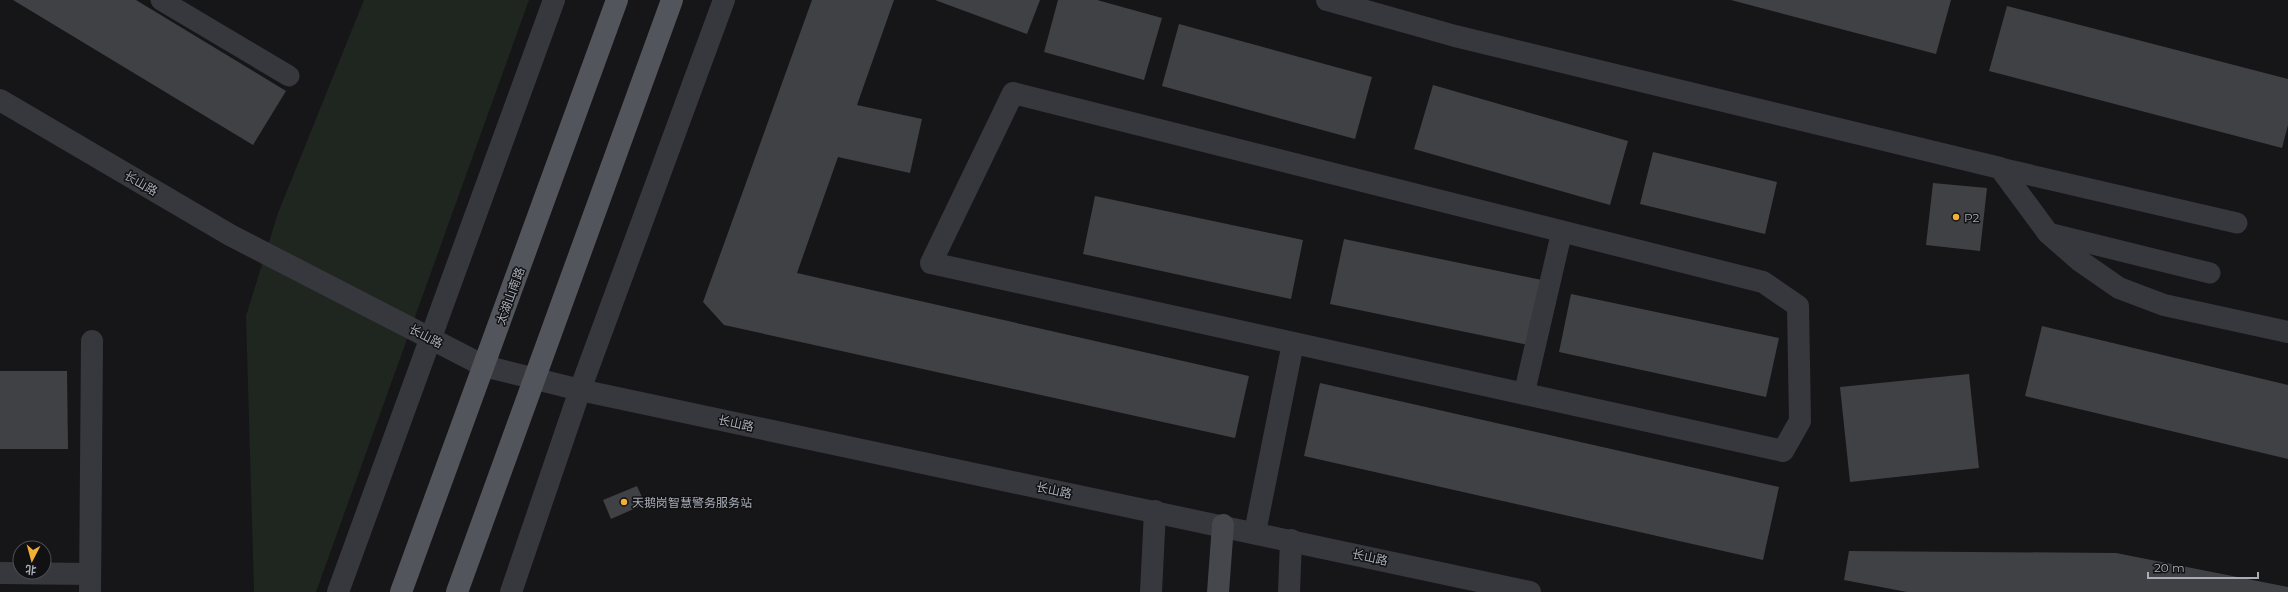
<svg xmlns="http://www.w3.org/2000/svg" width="2288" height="592" viewBox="0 0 2288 592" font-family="Montserrat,'Noto Sans SC',sans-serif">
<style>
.green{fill:#1e261f}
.building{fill:#404145}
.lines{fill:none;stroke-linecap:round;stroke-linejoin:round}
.service{stroke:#37383d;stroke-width:21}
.minor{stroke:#37383d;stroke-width:22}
.tertiary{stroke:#37383d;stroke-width:22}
.secondary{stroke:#45474d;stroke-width:22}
.primary{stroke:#53555c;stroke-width:22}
.poi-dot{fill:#f2b134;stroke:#111113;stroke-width:1.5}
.labels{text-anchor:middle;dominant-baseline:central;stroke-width:3;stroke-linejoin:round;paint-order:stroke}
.street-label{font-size:12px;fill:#a8adb8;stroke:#111113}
.poi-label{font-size:12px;fill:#a8adb8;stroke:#111113;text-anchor:start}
</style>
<rect width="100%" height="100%" fill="#161618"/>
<path class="green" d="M 364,0 L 529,0 L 316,592 L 254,592 L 246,316 L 278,213 Z"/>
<g class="building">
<path d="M 13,0 L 136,0 L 286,91 L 253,145 Z"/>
<path d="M 812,0 L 894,0 L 857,105 L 922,119 L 910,173 L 838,157 L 797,273 L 1249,376 L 1235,438 L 724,325 L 703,302 Z"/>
<path d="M 935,0 L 1040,0 L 1027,34 Z"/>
<path d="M 1058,0 L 1097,0 L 1162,18 L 1144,80 L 1044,52 Z"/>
<path d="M 1731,0 L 1951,0 L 1936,54 Z"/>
<path d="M 2007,6 L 2288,79 L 2288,125 L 2282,148 L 1989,71 Z"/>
<path d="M 1179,24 L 1372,77 L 1355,139 L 1162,86 Z"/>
<path d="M 1433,85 L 1628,141 L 1610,205 L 1414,149 Z"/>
<path d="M 1653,152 L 1777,182 L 1765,234 L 1640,204 Z"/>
<path d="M 1933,183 L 1987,188 L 1980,251 L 1926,245 Z"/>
<path d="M 1095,196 L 1303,240 L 1291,299 L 1083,254 Z"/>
<path d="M 1344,239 L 1542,280 L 1529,345 L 1330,304 Z"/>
<path d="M 1571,294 L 1779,338 L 1766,397 L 1559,352 Z"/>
<path d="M 2042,326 L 2288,385 L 2288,459 L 2025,396 Z"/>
<path d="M 0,371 L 67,371 L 68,449 L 0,449 Z"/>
<path d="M 1969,374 L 1979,468 L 1850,482 L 1840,387 Z"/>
<path d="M 1320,383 L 1779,487 L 1763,560 L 1304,456 Z"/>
<path d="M 637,486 L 645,504 L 611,519 L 603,500 Z"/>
<path d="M 1849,551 L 2116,553 L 2288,587 L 2288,592 L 1907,592 L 1844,580 Z"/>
</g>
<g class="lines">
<g class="service">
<path d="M 161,0 L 289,76"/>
<path d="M 2000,168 L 2237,223"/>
<path d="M 2048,233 L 2210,273"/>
<path d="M 1524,394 L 1562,231"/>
</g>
<g class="minor">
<path d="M 1327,0 L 1455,36 L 2000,168 L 2048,233 L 2080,261 L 2119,288 L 2164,305 L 2288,332"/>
<path d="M 1013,93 L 1763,282 L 1798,306 L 1800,421 L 1783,451 L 931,263 Z"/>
<path d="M 1255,532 L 1293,343"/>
<path d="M 0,573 L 90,574"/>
<path d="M 90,592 L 92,341"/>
<path d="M 338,592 L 554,0"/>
<path d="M 511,592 L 580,390 L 724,0"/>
<path d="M 1151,592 L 1155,511"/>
<path d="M 1289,592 L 1291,540"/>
</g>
<path class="tertiary" d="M 0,100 L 230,235 L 484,366 L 580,390 L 1530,592"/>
<path class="secondary" d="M 1218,592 L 1223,525"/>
<g class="primary">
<path d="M 401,592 L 617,0"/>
<path d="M 457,592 L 672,0"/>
</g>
</g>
<g class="poi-dot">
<circle cx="1956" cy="217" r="4"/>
<circle cx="624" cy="502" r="4"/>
</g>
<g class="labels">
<g class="street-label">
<text transform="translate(141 183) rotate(30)">长山路</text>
<text transform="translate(510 296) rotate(-70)">太湖山南路</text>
<text transform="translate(426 336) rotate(27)">长山路</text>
<text transform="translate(736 423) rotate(12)">长山路</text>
<text transform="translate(1054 490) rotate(12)">长山路</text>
<text transform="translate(1370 557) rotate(12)">长山路</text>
</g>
<g class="poi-label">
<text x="1964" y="217">P2</text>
<text x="632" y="502">天鹅岗智慧警务服务站</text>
</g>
</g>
<g transform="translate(32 560) rotate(186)"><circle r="19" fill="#111113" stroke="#4d4f55"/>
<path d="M0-3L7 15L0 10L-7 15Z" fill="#f2b134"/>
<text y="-6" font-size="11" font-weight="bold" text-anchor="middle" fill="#a8adb8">北</text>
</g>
<path d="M2148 572v6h110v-6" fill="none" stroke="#a8adb8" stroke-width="2"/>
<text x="2154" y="572" font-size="12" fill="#a8adb8" stroke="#111113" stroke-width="3" paint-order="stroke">20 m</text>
</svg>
